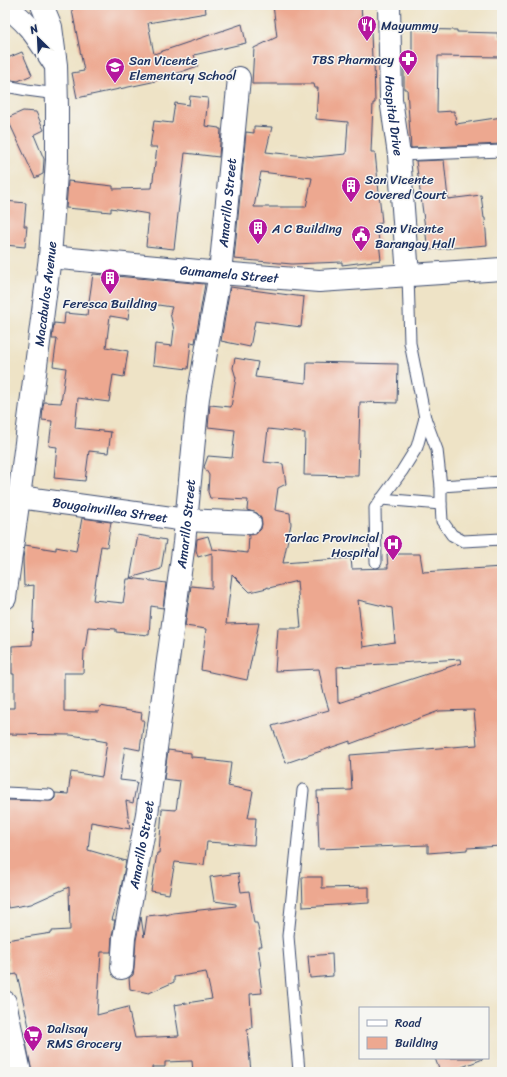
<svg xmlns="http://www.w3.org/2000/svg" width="507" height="1077" viewBox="0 0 507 1077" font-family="Sriracha,sans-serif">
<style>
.building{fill:#eda890;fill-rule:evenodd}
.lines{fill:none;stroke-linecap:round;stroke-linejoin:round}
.lane-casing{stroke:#3b4a6e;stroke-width:13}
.street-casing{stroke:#3b4a6e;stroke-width:24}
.secondary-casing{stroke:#3b4a6e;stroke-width:24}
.lane{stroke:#fff;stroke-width:11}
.street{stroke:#fff;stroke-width:22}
.secondary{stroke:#fff;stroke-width:22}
.labels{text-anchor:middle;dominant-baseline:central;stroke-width:3;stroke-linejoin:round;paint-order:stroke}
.poi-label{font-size:13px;fill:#1b2f5e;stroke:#f6f6f2;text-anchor:start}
.street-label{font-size:13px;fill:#1b2f5e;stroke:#f6f6f2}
</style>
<rect width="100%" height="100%" fill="#f6f6f2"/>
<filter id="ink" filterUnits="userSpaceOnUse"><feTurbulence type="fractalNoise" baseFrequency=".025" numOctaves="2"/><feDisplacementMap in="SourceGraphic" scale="8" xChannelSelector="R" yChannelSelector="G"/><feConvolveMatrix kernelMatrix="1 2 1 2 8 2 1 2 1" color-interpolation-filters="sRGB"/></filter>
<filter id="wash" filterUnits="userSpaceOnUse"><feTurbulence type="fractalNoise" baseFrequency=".012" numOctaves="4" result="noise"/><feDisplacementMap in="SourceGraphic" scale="16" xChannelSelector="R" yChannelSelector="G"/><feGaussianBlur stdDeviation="0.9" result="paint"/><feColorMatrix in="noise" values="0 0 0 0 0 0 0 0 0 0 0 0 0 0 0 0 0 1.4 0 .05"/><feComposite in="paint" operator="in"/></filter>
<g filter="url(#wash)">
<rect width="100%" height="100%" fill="#eee3c6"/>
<g id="blocks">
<g class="building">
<path d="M 71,5 L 90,5 L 91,8 L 110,5 L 205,5 L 206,13 L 148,23 L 154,54 L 242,24 L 246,43 L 194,55 L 198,66 L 152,82 L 77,98 L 72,73 L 84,71 Z"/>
<path d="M 273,5 L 361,5 L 363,33 L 371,32 L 372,59 L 374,59 L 375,103 L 373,103 L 371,152 L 375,152 L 382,223 L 377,224 L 381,260 L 342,265 L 342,262 L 292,264 L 234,259 L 246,132 L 254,133 L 254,126 L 272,127 L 266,152 L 315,157 L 346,154 L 348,122 L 316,119 L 318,88 L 315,88 L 314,84 L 252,84 L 254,48 L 277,37 ZM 261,172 L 312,178 L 306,207 L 254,207 Z"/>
<path d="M 412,29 L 457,30 L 457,32 L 498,33 L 498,38 L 502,38 L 502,57 L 438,56 L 437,112 L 454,111 L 454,115 L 455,115 L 456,124 L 502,117 L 502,144 L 411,148 L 407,89 L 404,89 L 404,64 L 412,64 Z"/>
<path d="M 22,52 L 32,75 L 18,81 L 5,79 L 5,59 Z"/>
<path d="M 190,96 L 208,98 L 205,126 L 219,128 L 219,129 L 221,129 L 219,157 L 185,153 L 174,249 L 146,246 L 149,214 L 111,208 L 111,212 L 66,208 L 68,181 L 113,186 L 113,189 L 152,188 L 157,147 L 150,147 L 154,121 L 172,123 L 175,103 L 189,105 Z"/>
<path d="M 23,111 L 36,112 L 44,130 L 34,135 L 44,159 L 43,174 L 35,178 L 7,118 Z"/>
<path d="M 444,160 L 448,199 L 481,195 L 484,218 L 485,218 L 487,245 L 428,250 L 416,161 Z"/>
<path d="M 5,201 L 26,203 L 24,226 L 27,226 L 25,247 L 5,245 Z"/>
<path d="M 93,274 L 205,284 L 195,343 L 191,342 L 188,369 L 153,365 L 155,344 L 172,346 L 174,330 L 170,313 L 172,307 L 130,301 L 128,319 L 110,316 L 106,347 L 128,351 L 124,377 L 113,375 L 109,402 L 78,398 L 75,428 L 111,432 L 108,453 L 89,451 L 85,481 L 54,478 L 57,447 L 49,446 L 52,421 L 42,420 L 43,406 L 44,402 L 61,403 L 66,368 L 53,366 L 57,339 L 52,339 L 54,323 L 64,324 L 65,313 L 87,315 Z"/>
<path d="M 230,287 L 304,297 L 301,327 L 255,321 L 250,347 L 221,341 Z"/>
<path d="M 235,358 L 258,362 L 255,377 L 306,383 L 307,362 L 398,364 L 397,403 L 360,402 L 358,476 L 304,475 L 305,433 L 268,429 L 264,462 L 283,464 L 286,484 L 278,488 L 275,510 L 290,513 L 291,524 L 283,563 L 351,558 L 352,569 L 388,568 L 387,554 L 420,554 L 423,572 L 502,567 L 502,846 L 467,848 L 467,850 L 428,853 L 428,845 L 319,849 L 317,791 L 352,790 L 350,755 L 477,745 L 474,710 L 439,711 L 350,744 L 350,741 L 286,763 L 272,726 L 329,710 L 323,690 L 319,669 L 275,671 L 278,628 L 301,628 L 297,581 L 269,588 L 267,587 L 267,588 L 250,592 L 232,574 L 226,624 L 259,623 L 247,680 L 201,670 L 206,629 L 185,626 L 191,586 L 212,588 L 212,553 L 198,557 L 196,550 L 197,539 L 208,536 L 212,549 L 248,553 L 249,535 L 256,534 L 261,529 L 262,524 L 261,518 L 257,513 L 247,510 L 248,500 L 210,498 L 208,492 L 209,475 L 204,467 L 208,456 L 232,458 L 235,430 L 208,427 L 210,405 L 231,407 L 236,378 L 233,368 ZM 358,600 L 392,608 L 395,642 L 363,647 ZM 460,659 L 461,663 L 338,703 L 337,667 Z"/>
<path d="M 82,518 L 111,522 L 107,547 L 101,546 L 93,600 L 123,603 L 127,579 L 130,579 L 138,535 L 166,540 L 161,569 L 130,578 L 166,583 L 163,608 L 151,606 L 149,635 L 116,632 L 116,629 L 88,627 L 85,650 L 84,650 L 83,673 L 64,673 L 64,711 L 99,712 L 100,706 L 142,713 L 141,720 L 144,720 L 140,750 L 125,747 L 120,780 L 137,782 L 133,803 L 126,801 L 130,829 L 91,822 L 88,850 L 126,861 L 120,893 L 112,920 L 115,920 L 112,936 L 111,952 L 101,952 L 97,1015 L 128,1007 L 135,1038 L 179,1036 L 174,1005 L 212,999 L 206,972 L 174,977 L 174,982 L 149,993 L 130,989 L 129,978 L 133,975 L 134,969 L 136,940 L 141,917 L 144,937 L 147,916 L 166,914 L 166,915 L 173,913 L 236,906 L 236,904 L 214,901 L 210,877 L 238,873 L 241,892 L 249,891 L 254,923 L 257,923 L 262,946 L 258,946 L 261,968 L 259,968 L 262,993 L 250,994 L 252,1028 L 247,1030 L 251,1072 L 193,1072 L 192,1061 L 165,1062 L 165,1067 L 152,1067 L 152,1072 L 32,1072 L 24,1033 L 30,1031 L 17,974 L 11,975 L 6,940 L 52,933 L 52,931 L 70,930 L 69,887 L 31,904 L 8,908 L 5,889 L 5,800 L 52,801 L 55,798 L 55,793 L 68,794 L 71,772 L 102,777 L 107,742 L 96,740 L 96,739 L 71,735 L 5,734 L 5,708 L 14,708 L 14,674 L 12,674 L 12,646 L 32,645 L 34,585 L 24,586 L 23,558 L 25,545 L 56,550 L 56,547 L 76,551 Z"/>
<path d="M 168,750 L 191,753 L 191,757 L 206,758 L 206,760 L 231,763 L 228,786 L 253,791 L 248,818 L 256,818 L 254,845 L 207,842 L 204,865 L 175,862 L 169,894 L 151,891 L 157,853 L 159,853 L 162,809 L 176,810 L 180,781 L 164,779 Z"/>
<path d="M 302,877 L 322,877 L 322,888 L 369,887 L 369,903 L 303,907 Z"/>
<path d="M 332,954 L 333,976 L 310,978 L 308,956 Z"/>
<path d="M 435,1058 L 482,1058 L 483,1059 L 449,1072 L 440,1072 Z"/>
</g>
</g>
</g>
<g filter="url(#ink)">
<use href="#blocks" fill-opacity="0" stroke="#3b4a6e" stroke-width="1"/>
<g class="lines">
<defs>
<g id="lane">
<path d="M 6,86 L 27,90 L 57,94"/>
<path d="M 399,155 L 502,151"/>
<path d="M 408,275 L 410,343 L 425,418 L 437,450 L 441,486 L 441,504 L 442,521 L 452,535 L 463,541 L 502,539"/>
<path d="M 441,486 L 502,482"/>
<path d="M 381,499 L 441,504"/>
<path d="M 376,562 L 375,508 L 402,471 L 417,447 L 425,418"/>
<path d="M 5,793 L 49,795"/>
<path d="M 299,1072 L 288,936 L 303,790"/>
</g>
<g id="street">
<path id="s1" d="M 19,497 L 186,520 L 250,523"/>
<path id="s2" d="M 122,968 L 124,938 L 147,814 L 184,543 L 198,398 L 220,273 L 239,78"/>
</g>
<g id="secondary">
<path id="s3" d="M 389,5 L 391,99 L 399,155 L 408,275"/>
<path d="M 5,7 C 27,19 40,42 54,63"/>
<path id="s4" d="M 50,257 L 220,273 L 319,281 L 502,269"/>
<path id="s5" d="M 5,598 L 19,497 L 50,257 L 57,160 L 57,107 L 56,65 L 51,27 L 42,5"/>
<path d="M 5,1002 L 20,1072"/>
</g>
</defs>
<use href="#lane" class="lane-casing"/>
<use href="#street" class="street-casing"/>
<use href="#secondary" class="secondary-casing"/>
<use href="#lane" class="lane"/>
<use href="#street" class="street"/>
<use href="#secondary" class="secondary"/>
</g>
</g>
<defs>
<symbol id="restaurant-pin" viewBox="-11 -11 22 30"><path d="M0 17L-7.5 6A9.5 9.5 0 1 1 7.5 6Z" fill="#b5179e" stroke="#f6f6f2"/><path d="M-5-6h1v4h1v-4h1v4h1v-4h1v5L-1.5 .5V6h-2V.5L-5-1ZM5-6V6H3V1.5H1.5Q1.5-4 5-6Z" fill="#fff"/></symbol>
<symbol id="pharmacy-pin" viewBox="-11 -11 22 30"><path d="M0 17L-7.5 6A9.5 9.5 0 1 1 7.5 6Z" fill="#b5179e" stroke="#f6f6f2"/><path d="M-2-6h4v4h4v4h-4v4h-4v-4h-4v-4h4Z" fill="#fff"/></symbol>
<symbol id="school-pin" viewBox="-11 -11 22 30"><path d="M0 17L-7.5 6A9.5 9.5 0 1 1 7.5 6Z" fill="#b5179e" stroke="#f6f6f2"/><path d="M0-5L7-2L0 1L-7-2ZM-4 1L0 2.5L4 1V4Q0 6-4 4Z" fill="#fff"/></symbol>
<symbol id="building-pin" viewBox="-11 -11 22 30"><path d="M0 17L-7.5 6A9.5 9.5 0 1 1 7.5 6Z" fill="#b5179e" stroke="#f6f6f2"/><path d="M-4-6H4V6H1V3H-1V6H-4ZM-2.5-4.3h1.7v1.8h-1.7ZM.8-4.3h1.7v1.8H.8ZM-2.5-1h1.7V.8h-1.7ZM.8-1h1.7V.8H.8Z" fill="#fff"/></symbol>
<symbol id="civic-pin" viewBox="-11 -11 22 30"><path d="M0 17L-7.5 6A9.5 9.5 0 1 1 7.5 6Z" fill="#b5179e" stroke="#f6f6f2"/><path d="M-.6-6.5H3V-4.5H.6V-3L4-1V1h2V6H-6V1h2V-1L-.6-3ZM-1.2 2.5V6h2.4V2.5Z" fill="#fff"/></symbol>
<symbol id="hospital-pin" viewBox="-11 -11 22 30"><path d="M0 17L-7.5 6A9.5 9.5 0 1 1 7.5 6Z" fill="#b5179e" stroke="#f6f6f2"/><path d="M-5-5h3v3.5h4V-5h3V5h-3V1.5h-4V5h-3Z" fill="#fff"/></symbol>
<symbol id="supermarket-pin" viewBox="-11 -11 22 30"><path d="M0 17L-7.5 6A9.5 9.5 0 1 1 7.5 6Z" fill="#b5179e" stroke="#f6f6f2"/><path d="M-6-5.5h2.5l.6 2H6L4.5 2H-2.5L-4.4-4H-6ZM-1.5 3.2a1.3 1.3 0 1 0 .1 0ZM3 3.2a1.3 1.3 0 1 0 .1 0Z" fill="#fff"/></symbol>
</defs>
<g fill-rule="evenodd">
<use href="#restaurant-pin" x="356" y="14" width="22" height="30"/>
<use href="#pharmacy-pin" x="397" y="48" width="22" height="30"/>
<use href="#school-pin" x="104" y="56" width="22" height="30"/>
<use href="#building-pin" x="340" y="175" width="22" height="30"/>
<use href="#building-pin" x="247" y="217" width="22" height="30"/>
<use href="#civic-pin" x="350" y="224" width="22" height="30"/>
<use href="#building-pin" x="99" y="267" width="22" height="30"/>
<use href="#hospital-pin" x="382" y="533" width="22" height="30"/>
<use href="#supermarket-pin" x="22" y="1024" width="22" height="30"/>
</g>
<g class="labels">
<g class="poi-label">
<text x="381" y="25">Mayummy</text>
<text x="394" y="59" text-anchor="end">TBS Pharmacy</text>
<text x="129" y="60">San Vicente<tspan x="129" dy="15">Elementary School</tspan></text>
<text x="365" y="179">San Vicente<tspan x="365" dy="15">Covered Court</tspan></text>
<text x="272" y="228">A C Building</text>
<text x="375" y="228">San Vicente<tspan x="375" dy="15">Barangay Hall</tspan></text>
<text x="110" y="303" text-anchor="middle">Feresca Building</text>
<text x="379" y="537" text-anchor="end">Tarlac Provincial<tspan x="379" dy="15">Hospital</tspan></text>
<text x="47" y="1028">Dalisay<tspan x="47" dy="15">RMS Grocery</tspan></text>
</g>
<g class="street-label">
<text stroke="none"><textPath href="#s3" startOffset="111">Hospital Drive</textPath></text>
<text stroke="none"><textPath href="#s2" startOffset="773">Amarillo Street</textPath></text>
<text stroke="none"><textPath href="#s4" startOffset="180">Gumamela Street</textPath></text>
<text stroke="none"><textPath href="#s5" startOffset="307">Macabulos Avenue</textPath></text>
<text stroke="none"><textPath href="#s1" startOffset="92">Bougainvillea Street</textPath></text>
<text stroke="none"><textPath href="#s2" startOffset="449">Amarillo Street</textPath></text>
<text stroke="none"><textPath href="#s2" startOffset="125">Amarillo Street</textPath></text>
</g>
</g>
<rect width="507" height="1077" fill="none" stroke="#f6f6f2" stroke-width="20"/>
<rect x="359" y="1007" width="130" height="52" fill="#f6f6f2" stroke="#9ea6b7"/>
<rect x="367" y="1020" width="20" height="6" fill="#ffffff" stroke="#9ea6b7"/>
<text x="395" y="1027" font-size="12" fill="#1b2f5e">Road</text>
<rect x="367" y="1037" width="20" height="12" fill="#eda890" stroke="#9ea6b7"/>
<text x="395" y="1047" font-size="12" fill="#1b2f5e">Building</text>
<g transform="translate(38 38) rotate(336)" stroke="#f6f6f2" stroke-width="3" paint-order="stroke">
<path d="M0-3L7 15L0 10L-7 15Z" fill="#1b2f5e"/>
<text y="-6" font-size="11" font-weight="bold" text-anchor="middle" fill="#1b2f5e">N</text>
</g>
</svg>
